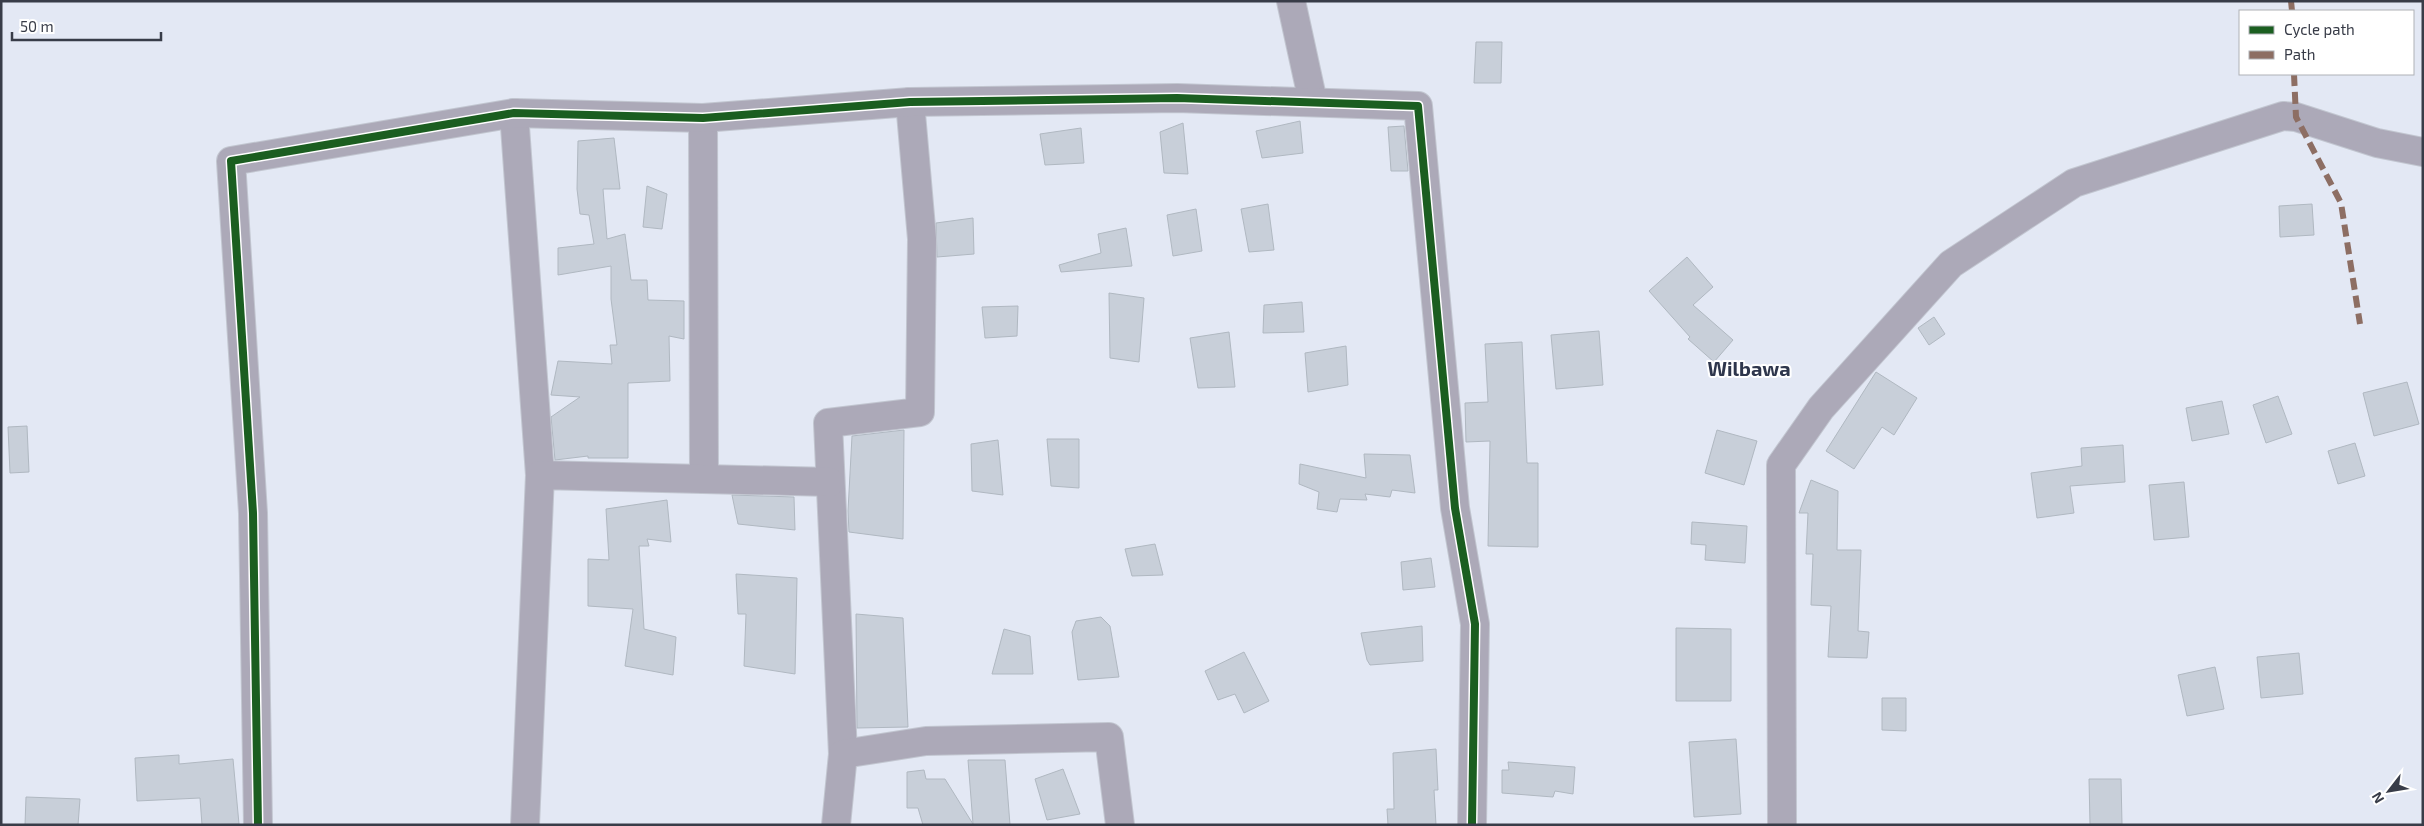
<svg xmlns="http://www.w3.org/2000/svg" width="2424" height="826" viewBox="0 0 2424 826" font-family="'Exo 2',sans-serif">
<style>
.building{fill:#c8cfd9;stroke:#b0b8c1}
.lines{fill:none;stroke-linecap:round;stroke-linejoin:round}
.minor-casing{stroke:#c2c6d0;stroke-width:30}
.minor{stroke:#aca9b8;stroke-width:28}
.quiet{stroke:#8d6e63;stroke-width:6;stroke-dasharray:12 6;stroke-linecap:butt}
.cycleway-casing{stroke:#fff;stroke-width:11}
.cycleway{stroke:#1b5e20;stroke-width:8}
.labels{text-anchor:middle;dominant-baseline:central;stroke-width:4;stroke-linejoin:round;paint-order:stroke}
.quarter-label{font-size:20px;font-weight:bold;fill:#2e364c;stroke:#fff}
</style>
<rect width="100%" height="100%" fill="#e3e8f4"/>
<g class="building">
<path d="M 1476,42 L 1502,42 L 1501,83 L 1474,83 Z"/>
<path d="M 1300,121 L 1303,153 L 1262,158 L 1256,131 Z"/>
<path d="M 1183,123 L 1188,174 L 1164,173 L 1160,132 Z"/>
<path d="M 1404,126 L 1408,171 L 1391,171 L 1388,127 Z"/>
<path d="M 1081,128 L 1084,163 L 1045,165 L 1040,134 Z"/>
<path d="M 614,138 L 620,189 L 603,189 L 607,239 L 625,234 L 631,280 L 647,280 L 648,300 L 684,301 L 684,339 L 669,336 L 670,381 L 628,383 L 628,458 L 588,458 L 588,456 L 555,460 L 551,417 L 580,397 L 551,395 L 558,361 L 612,364 L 610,345 L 617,345 L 611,299 L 611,266 L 558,275 L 558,248 L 594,244 L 589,215 L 580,214 L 577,189 L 578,141 Z"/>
<path d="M 647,186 L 667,194 L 662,229 L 643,227 Z"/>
<path d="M 1268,204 L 1274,250 L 1249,252 L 1241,209 Z"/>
<path d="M 2312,204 L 2314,235 L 2280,237 L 2279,206 Z"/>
<path d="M 1196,209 L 1202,251 L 1173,256 L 1167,215 Z"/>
<path d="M 973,218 L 974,254 L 937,257 L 936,223 Z"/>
<path d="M 1126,228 L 1132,266 L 1061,272 L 1059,265 L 1101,253 L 1098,234 Z"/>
<path d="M 1687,257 L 1713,287 L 1693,305 L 1733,340 L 1714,362 L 1688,339 L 1690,337 L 1649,291 Z"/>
<path d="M 1109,293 L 1144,298 L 1139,362 L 1110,358 Z"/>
<path d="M 1302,302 L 1304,332 L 1263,333 L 1264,305 Z"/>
<path d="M 1018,306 L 1017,336 L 985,338 L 982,307 Z"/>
<path d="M 1934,317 L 1945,334 L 1929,345 L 1918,328 Z"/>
<path d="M 1599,331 L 1603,385 L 1556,389 L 1551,335 Z"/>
<path d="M 1229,332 L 1235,387 L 1198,388 L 1190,338 Z"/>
<path d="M 1522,342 L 1527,463 L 1538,463 L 1538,547 L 1488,546 L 1490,441 L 1466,442 L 1465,403 L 1488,402 L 1485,344 Z"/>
<path d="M 1346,346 L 1348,385 L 1308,392 L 1305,353 Z"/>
<path d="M 1876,372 L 1917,398 L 1894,435 L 1882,427 L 1854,469 L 1826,451 Z"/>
<path d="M 2407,382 L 2419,424 L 2374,436 L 2363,393 Z"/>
<path d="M 2278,396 L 2292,434 L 2266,443 L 2253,405 Z"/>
<path d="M 2222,401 L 2229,434 L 2192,441 L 2186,408 Z"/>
<path d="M 27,426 L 29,472 L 10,473 L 8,427 Z"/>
<path d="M 904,430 L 903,539 L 849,532 L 848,511 L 852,436 Z"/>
<path d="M 1717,430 L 1757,441 L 1744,485 L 1705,473 Z"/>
<path d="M 1047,439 L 1079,439 L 1079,488 L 1051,486 Z"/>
<path d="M 998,440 L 1003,495 L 972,491 L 971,444 Z"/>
<path d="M 2355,443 L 2365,476 L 2338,484 L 2328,451 Z"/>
<path d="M 2123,445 L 2125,482 L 2070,486 L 2074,513 L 2037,518 L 2031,473 L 2082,466 L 2081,448 Z"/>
<path d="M 1364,454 L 1410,455 L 1415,493 L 1392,490 L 1390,497 L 1365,494 L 1367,500 L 1340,499 L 1337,512 L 1317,509 L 1319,492 L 1299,484 L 1300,464 L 1366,478 Z"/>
<path d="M 1811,480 L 1838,491 L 1837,550 L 1861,550 L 1858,631 L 1869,632 L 1867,658 L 1828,657 L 1831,606 L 1811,605 L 1813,554 L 1806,554 L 1808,513 L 1799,513 Z"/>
<path d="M 2184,482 L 2189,537 L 2154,540 L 2149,485 Z"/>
<path d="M 732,495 L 794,497 L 795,530 L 738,524 Z"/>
<path d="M 667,500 L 671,542 L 647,539 L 649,546 L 639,546 L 644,629 L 676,637 L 673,675 L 625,666 L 633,609 L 588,606 L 588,559 L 609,560 L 606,509 Z"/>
<path d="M 1692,522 L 1747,526 L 1745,563 L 1705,560 L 1706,545 L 1691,544 Z"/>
<path d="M 1155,544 L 1163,575 L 1132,576 L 1125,549 Z"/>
<path d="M 1431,558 L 1435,587 L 1403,590 L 1401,562 Z"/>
<path d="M 736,574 L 797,578 L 795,674 L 744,666 L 746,614 L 738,614 Z"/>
<path d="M 856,614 L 903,618 L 908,727 L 857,728 Z"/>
<path d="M 1101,617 L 1110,626 L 1119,677 L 1078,680 L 1072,632 L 1076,621 Z"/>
<path d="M 1422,626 L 1423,661 L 1370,665 L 1367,660 L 1361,633 Z"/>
<path d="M 1676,628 L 1731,629 L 1731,701 L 1676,701 Z"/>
<path d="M 1004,629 L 1030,636 L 1033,674 L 992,674 Z"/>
<path d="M 1244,652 L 1269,701 L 1244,713 L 1235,694 L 1218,700 L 1205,671 Z"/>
<path d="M 2299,653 L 2303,694 L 2261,698 L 2257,657 Z"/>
<path d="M 2215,667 L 2224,709 L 2187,716 L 2178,675 Z"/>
<path d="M 1882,698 L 1906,698 L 1906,731 L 1882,730 Z"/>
<path d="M 1736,739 L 1741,814 L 1694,817 L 1689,742 Z"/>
<path d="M 1436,749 L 1438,790 L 1434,790 L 1436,825 L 1388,825 L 1387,809 L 1394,809 L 1393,753 Z"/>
<path d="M 179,755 L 179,764 L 233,759 L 239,824 L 202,825 L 200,798 L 137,801 L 135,758 Z"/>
<path d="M 968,760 L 1005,760 L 1010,825 L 923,825 L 918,808 L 907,808 L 907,772 L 924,770 L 926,779 L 945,779 L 973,824 Z"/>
<path d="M 1508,762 L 1575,767 L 1573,794 L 1555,791 L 1553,797 L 1502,793 L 1502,770 L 1509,770 Z"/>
<path d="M 1063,769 L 1080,814 L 1047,820 L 1035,779 Z"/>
<path d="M 2089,779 L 2121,779 L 2122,824 L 2090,824 Z"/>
<path d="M 26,797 L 80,799 L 78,825 L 25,825 Z"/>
</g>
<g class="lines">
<defs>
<g id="minor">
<path d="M 1291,1 L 1313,102"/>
<path d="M 514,113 L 540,475"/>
<path d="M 703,118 L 704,479"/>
<path d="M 843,754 L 828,423 L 920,412 L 922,239 L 910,102"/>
<path d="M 258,825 L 253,513 L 231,161 L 514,113 L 703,118 L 910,102 L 1177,98 L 1418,106 L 1455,508 L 1475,624 L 1472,825"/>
<path d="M 525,825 L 540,475 L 830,482"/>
<path d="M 836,825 L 843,754 L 926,741 L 1109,737 L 1120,825"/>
<path d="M 1782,825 L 1781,465 L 1821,408 L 1951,264 L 2074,183 L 2283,116 L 2296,117 L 2377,143 L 2423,152"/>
</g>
</defs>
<use href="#minor" class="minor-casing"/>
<use href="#minor" class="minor"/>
<g class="quiet">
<path d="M 2291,1 L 2292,11"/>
<path d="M 2294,74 L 2296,117 L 2341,203 L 2360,324"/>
</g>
<defs>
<path id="cycleway" d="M 258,825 L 253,513 L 231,161 L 514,113 L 703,118 L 910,102 L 1177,98 L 1418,106 L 1455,508 L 1475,624 L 1472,825"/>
</defs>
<use href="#cycleway" class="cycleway-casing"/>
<use href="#cycleway" class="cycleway"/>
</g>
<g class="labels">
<g class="quarter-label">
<text x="1749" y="368">Wilbawa</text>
</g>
</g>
<rect width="2424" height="826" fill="none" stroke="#383c48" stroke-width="5"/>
<rect x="2239" y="10" width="175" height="65" fill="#ffffff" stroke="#afb1b6"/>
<rect x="2249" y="26" width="25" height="8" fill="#1b5e20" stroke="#afb1b6"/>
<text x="2284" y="35" font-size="15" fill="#383c48">Cycle path</text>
<rect x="2249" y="51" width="25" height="8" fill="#8d6e63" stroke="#afb1b6"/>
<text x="2284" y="60" font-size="15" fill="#383c48">Path</text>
<g transform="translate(2389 791) rotate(239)" stroke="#ffffff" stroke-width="4" paint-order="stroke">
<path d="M0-4L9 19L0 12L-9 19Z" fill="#383c48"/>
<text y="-8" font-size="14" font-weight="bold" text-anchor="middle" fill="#383c48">N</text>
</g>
<path d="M12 32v8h149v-8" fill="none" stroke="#383c48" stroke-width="2.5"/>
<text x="20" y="32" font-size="15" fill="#383c48" stroke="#ffffff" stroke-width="4" paint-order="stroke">50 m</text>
</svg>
